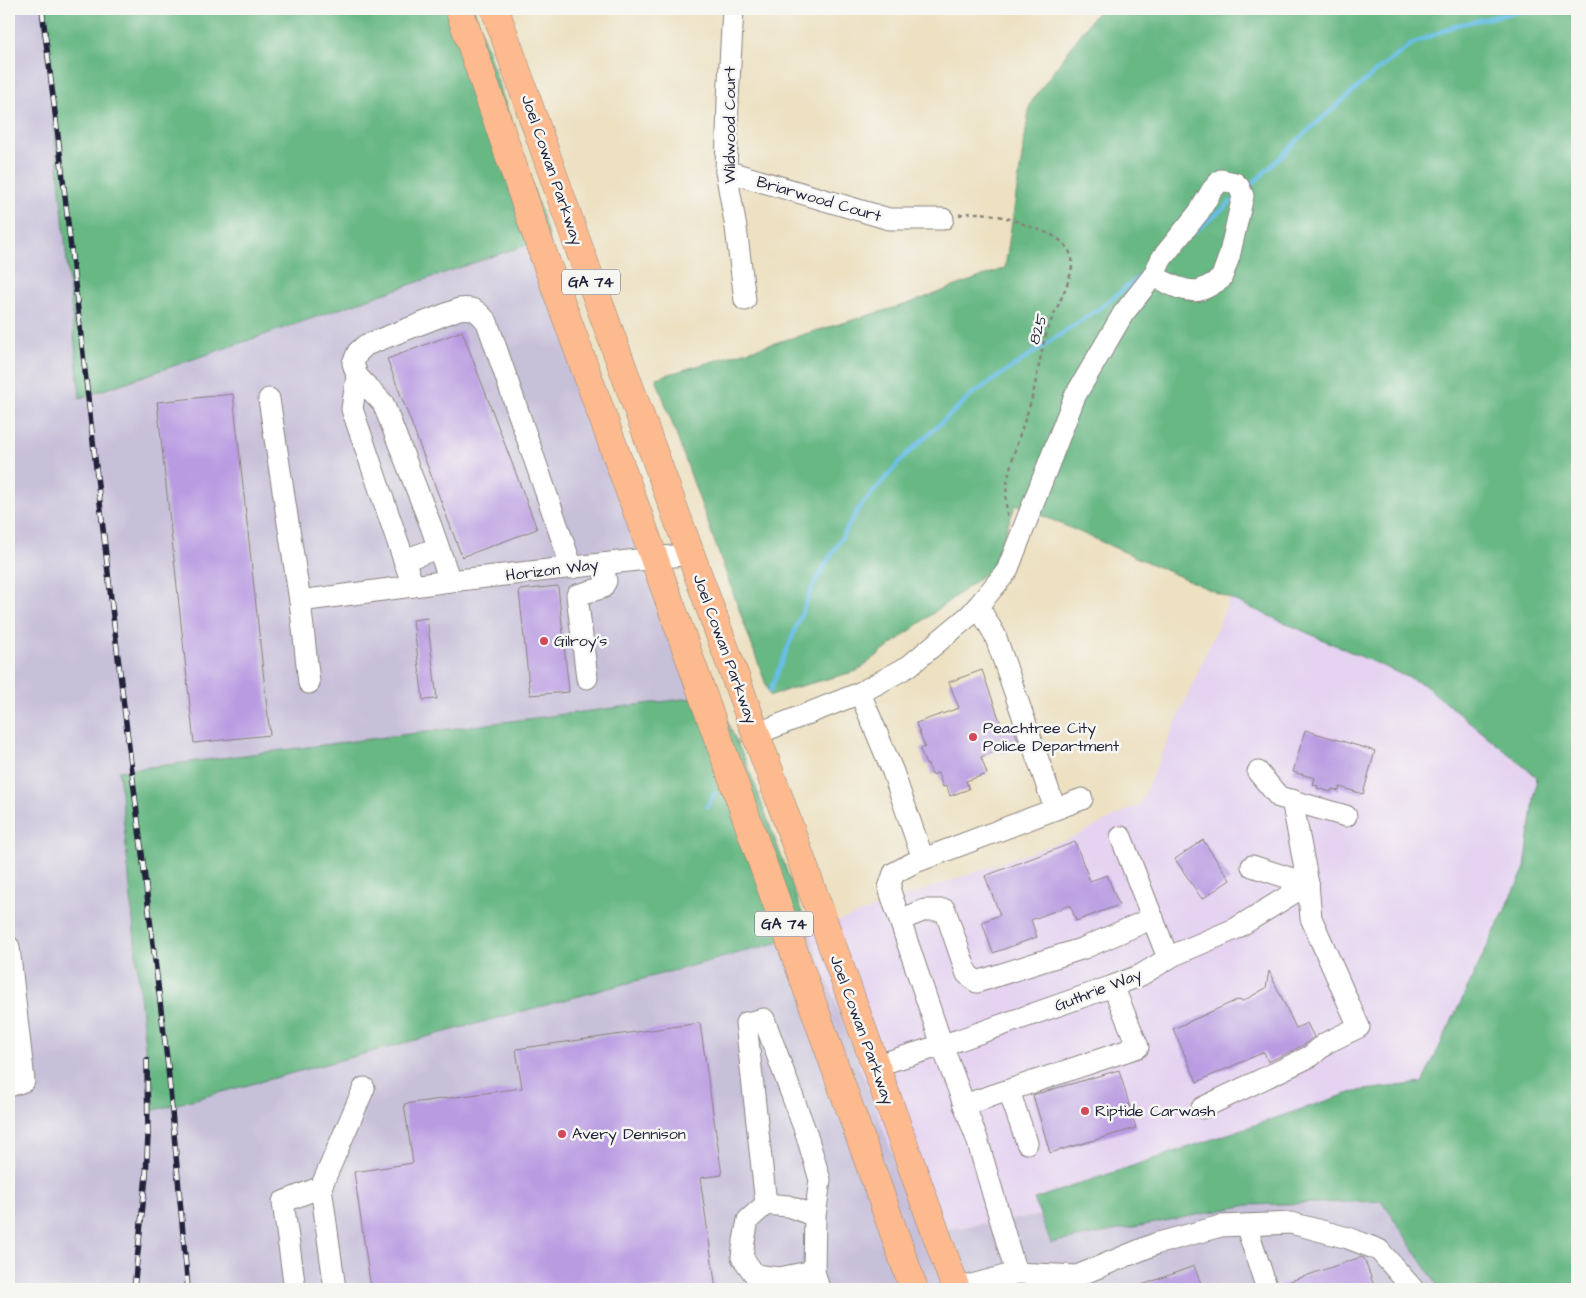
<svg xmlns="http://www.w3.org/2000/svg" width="1586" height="1298" viewBox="0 0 1586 1298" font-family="'Architects Daughter',sans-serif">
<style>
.built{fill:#e5d3f1}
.industrial{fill:#c7c0d9}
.forest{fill:#68b884;stroke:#456d60}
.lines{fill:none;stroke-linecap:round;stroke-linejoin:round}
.stream{stroke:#68bee5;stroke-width:4.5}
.building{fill:#b99be2}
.minor-casing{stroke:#88827e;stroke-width:23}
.major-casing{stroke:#88827e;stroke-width:29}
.path{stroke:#88827e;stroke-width:2.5;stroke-dasharray:4 4;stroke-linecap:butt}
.minor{stroke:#fff;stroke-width:21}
.major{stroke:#fcba8e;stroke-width:28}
.rail-casing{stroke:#22223b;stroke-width:5.5}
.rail{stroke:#f6f6f2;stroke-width:4;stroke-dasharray:11;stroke-linecap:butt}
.poi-dot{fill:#d1495b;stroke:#f6f6f2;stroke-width:2}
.labels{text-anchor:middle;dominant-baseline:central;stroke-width:5;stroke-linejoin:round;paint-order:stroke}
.shield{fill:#f6f6f2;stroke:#626272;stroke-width:1}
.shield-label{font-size:15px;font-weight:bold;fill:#22223b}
.street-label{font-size:16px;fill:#22223b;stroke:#f6f6f2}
.poi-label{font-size:16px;fill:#22223b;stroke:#f6f6f2;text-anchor:start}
</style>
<rect width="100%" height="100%" fill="#f6f6f2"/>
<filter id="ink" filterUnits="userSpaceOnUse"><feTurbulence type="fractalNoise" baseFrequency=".02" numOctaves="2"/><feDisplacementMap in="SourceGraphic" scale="10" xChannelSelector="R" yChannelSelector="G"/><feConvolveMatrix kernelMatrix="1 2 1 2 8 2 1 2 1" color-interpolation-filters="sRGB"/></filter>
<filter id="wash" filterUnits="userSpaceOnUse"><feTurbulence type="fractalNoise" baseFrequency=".0096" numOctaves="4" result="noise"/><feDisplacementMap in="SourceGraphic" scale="20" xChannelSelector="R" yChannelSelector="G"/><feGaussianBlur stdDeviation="1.12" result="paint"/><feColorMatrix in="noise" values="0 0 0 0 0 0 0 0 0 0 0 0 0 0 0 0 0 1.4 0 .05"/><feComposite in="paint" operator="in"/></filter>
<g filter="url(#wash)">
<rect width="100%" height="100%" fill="#ede1c2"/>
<path class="built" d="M 1230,599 L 1423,684 L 1577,759 L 1383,1164 L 921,1233 L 810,934 L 836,922 L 1076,836 L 1140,804 Z"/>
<path class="industrial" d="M 9,9 L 43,9 L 80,397 L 549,237 L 715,695 L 119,771 L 151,1111 L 810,934 L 922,1233 L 1383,1164 L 1467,1289 L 9,1289 Z"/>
<g class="forest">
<path d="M 43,9 L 474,9 L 549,237 L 80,398 Z"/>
<path d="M 1099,9 L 1577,9 L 1577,1289 L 1440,1289 L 1382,1201 L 1248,1205 L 1051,1243 L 1034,1199 L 1356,1091 L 1422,1083 L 1525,868 L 1537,777 L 1423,684 L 1016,504 L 991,569 L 857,671 L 790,689 L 770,696 L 656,378 L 907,304 L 1005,268 L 1030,104 Z"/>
<path d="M 715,695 L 747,764 L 810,934 L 151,1111 L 119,771 Z"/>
</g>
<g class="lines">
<g class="stream">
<path d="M 1251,185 L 1265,172 L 1304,134 L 1373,74 L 1412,44 L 1457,25 L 1531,9"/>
<path d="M 1196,231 L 1232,201"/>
<path d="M 770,691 L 813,586 L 859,508 L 906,455 L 974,393 L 1104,305 L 1143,274"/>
<path d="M 707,806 L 715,793"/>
</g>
</g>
<g id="blocks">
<g class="building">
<path d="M 462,331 L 537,529 L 462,557 L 387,359 Z"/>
<path d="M 233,394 L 270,735 L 194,743 L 157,402 Z"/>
<path d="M 558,586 L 569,692 L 530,695 L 519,590 Z"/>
<path d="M 427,618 L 437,699 L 423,700 L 413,620 Z"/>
<path d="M 982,670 L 1003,730 L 1013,727 L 1020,746 L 1003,753 L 1001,749 L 981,757 L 987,774 L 966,781 L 969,789 L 950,796 L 947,786 L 943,787 L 938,773 L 932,775 L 928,764 L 926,765 L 920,749 L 925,747 L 916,723 L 959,708 L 949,682 Z"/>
<path d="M 1305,730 L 1375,751 L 1363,794 L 1340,787 L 1339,791 L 1332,789 L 1331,792 L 1317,788 L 1318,786 L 1313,784 L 1315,778 L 1293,772 Z"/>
<path d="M 1203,840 L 1230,880 L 1202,899 L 1175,859 Z"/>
<path d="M 1075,842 L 1090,881 L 1107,875 L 1119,905 L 1076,921 L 1070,905 L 1031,920 L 1037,937 L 993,953 L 982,922 L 1000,915 L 985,876 Z"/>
<path d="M 1269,971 L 1296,1028 L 1307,1023 L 1314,1037 L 1304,1045 L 1268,1062 L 1264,1052 L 1197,1082 L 1173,1029 L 1237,1000 L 1243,1001 L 1266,988 Z"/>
<path d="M 700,1023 L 722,1175 L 700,1178 L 716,1289 L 402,1289 L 402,1288 L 371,1289 L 354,1172 L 413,1163 L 404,1104 L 522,1088 L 516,1049 Z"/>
<path d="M 1119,1070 L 1136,1128 L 1050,1153 L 1033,1095 Z"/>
<path d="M 1361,1257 L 1364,1258 L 1375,1289 L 1279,1289 L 1279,1285 Z"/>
<path d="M 1194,1266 L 1203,1289 L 1134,1289 L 1134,1288 Z"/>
</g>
</g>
</g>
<g filter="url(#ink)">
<use href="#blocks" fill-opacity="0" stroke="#88827e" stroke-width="1"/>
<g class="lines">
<defs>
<g id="minor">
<path d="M 733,9 L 728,100 L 726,171 L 736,228 L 745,300"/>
<path d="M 726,171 L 889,219 L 943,219"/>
<path d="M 357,376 L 383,403 L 431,526 L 450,581"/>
<path d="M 269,399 L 300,601 L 450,581 L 691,554"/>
<path d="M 404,560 L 438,548"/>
<path d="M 413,586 L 352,409 L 357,376 L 353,363 L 358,352 L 366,345 L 459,309 C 474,307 478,311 487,322 L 572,568"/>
<path d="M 300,601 L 309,683"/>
<path d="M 978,606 L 995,635 L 1055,809"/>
<path d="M 587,678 L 577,595 L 602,588 L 606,581 L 603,564"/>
<path d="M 860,693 L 893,772 L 923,859"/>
<path d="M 756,734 L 860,693 L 909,666 L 970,615 L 978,606 L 1007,571 L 1075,396 L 1123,314 L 1153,276 L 1162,258 L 1199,212 L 1212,190 L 1221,180 L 1235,183 L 1239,187 L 1243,196 L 1229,257 L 1221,279 C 1215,282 1207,288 1200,290 C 1185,294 1166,282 1153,276"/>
<path d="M 1258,772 L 1279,797 L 1346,816"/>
<path d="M 1121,837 L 1168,958"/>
<path d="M 1252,866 L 1308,884"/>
<path d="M 900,920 L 925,910 L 945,910 L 967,974 L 977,982 L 1084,948 L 1153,918"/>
<path d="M 9,947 L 24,1081 L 9,1086"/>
<path d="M 874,1066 L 959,1040 L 1113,986 L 1141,975 L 1174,955 L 1235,929 L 1308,884"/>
<path d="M 1009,1091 L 1027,1143"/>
<path d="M 964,1105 L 1138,1047 L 1113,986"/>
<path d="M 1202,1108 L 1311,1056 L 1326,1043 L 1359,1027 L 1311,918 L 1308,884 L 1292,800"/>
<path d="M 766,1204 L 748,1220 L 744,1241 L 742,1257 L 755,1275 L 779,1278 L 814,1271"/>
<path d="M 815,1216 L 788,1206 L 766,1204 L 746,1023 L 764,1019 L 806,1133 L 820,1180 L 815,1216 L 814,1271 L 819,1289"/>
<path d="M 1246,1225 L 1267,1289"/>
<path d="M 1016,1273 L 977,1139 L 942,1045 L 889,888 L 894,873 L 913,863 L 1082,799"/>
<path d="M 295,1289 L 283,1202 L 321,1187"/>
<path d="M 335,1289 L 321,1187 L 364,1088"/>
<path d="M 957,1289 L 1016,1273 L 1077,1276 L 1155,1244 L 1221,1226 L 1291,1223 L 1348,1238 L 1379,1250 L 1413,1289"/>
</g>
<g id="major">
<path d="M 459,9 L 541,248 L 654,558 L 914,1289"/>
<path d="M 495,9 L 575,237 L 756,734 L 956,1289"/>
</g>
</defs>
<use href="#minor" class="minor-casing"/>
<use href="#major" class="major-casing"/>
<path class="path" d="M 959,215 C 979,209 1007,217 1026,225 C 1044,232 1067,237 1072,259 C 1075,276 1053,313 1047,331 C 1041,351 1038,373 1033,394 C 1023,432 999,479 1008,519"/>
<use href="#minor" class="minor"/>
<use href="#major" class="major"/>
<defs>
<g id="rail">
<path d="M 42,9 L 59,144 L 113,616 L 168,1067 L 188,1289"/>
<path d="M 134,1289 L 146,1176 L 148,1136 L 147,1060"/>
</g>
</defs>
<use href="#rail" class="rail-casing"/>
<use href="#rail" class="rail"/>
</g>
</g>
<g class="poi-dot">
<circle cx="544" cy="641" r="5"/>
<circle cx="973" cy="737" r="5"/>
<circle cx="1085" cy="1111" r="5"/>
<circle cx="562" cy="1134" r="5"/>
</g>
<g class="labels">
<g class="shield">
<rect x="562" y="269.5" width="58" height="25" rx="4"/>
<rect x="755" y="911.5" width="58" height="25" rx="4"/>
</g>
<g class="shield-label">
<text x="591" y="282">GA 74</text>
<text x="784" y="924">GA 74</text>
</g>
<g class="street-label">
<text transform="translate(730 125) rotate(-90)">Wildwood Court</text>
<text transform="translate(552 170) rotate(71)">Joel Cowan Parkway</text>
<text transform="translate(819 199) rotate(16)">Briarwood Court</text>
<text transform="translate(1038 329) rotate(-73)">825</text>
<text transform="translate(552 570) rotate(-7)">Horizon Way</text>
<text transform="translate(725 649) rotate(70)">Joel Cowan Parkway</text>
<text transform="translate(1098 990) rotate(-21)">Guthrie Way</text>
<text transform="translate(862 1030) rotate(70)">Joel Cowan Parkway</text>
</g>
<g class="poi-label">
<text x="554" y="641">Gilroy's</text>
<text x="983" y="728">Peachtree City<tspan x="983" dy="18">Police Department</tspan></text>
<text x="1095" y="1111">Riptide Carwash</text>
<text x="572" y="1134">Avery Dennison</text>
</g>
</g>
<rect width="1586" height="1298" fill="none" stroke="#f6f6f2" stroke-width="30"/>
</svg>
